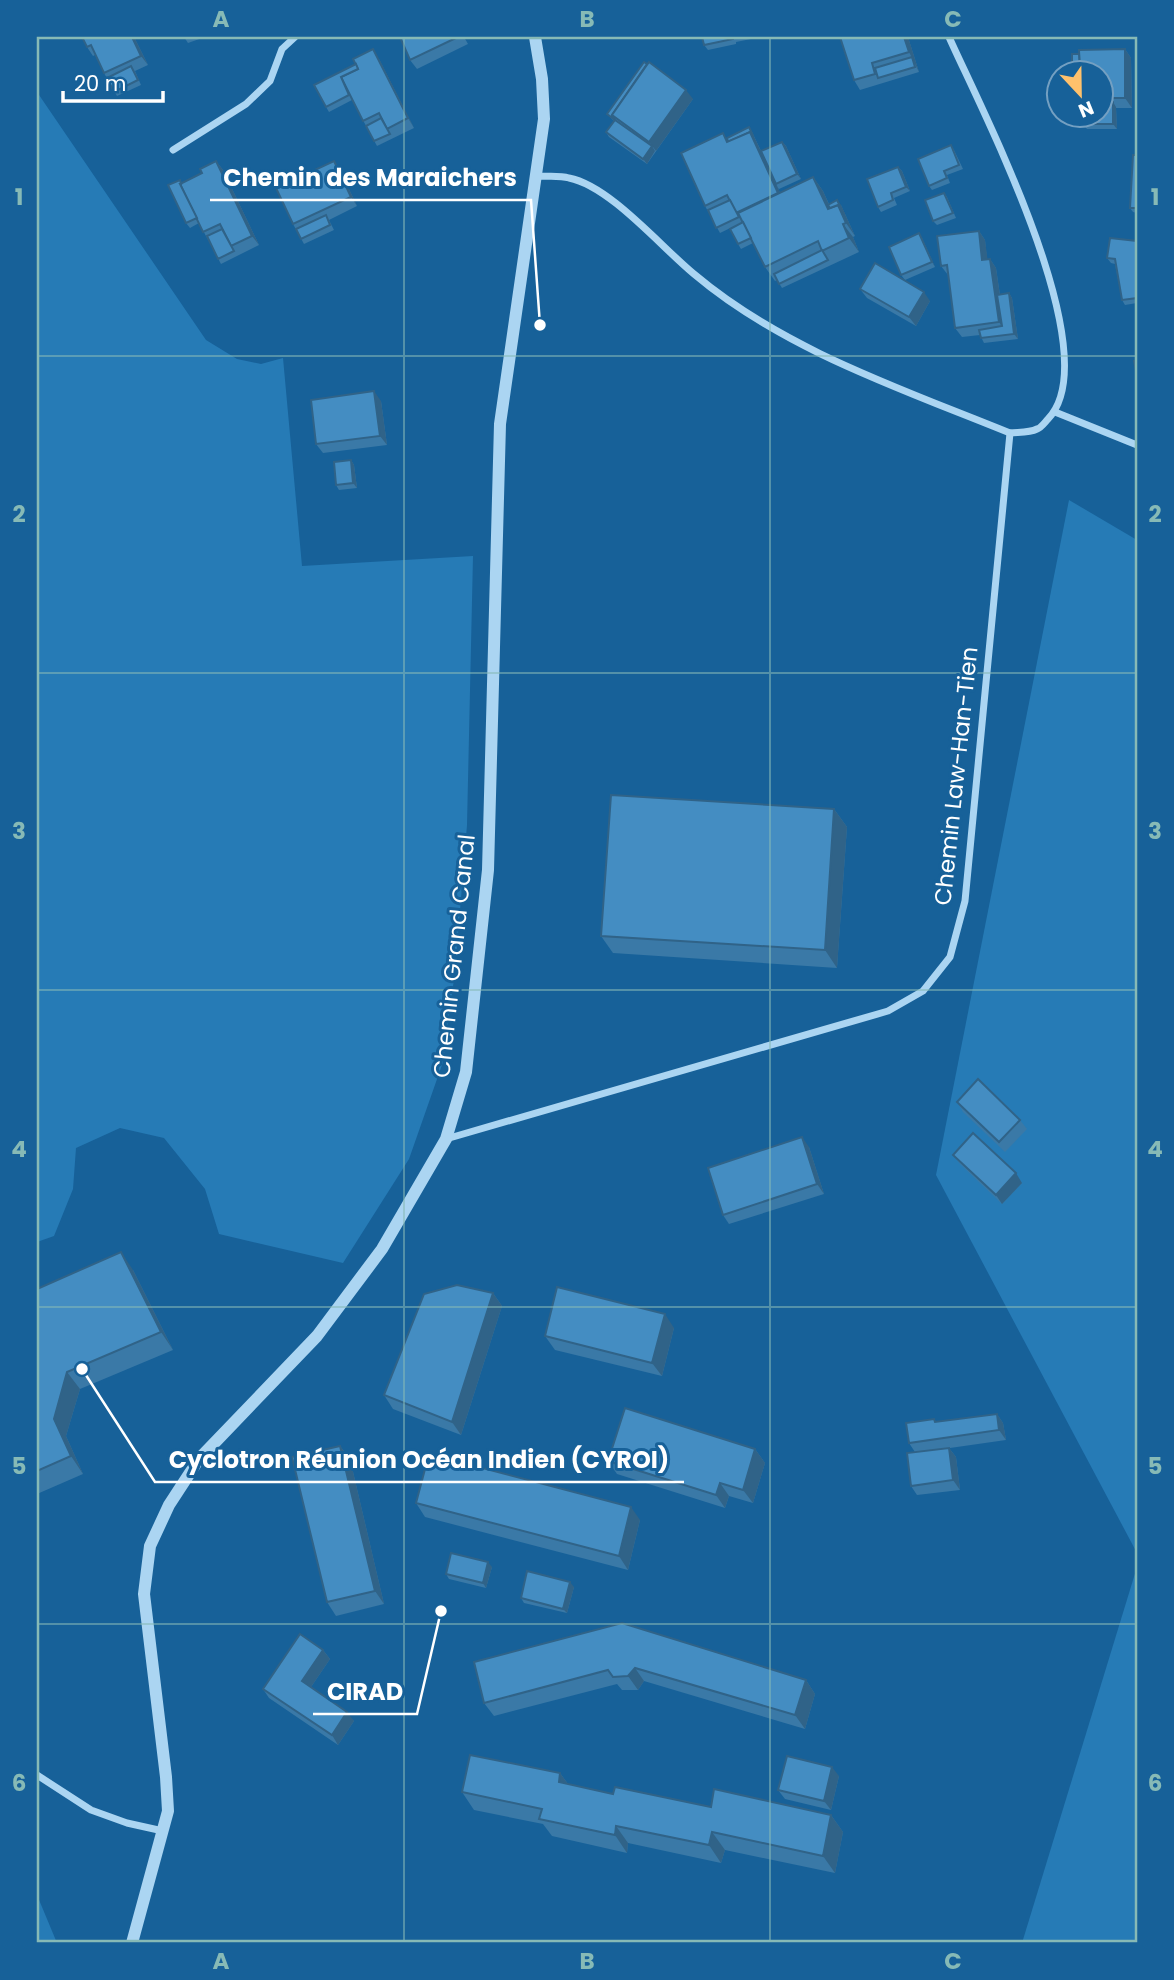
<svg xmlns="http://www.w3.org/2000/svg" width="1174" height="1980" viewBox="0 0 1174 1980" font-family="Poppins,sans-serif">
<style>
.green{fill:#267bb6}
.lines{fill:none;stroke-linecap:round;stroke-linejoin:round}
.minor{stroke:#abd5f2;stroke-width:7}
.tertiary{stroke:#abd5f2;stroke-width:12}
.wall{fill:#3a79a7}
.shaded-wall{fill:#306388}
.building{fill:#448dc2;stroke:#306388;stroke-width:2}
.grid{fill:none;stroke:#87bab6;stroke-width:2;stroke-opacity:0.55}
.labels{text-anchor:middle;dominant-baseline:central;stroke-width:6;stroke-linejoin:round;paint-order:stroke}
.street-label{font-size:23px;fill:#fff;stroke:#176199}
.leader{fill:none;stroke:#fff;stroke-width:2.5}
.callout-dot{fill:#fff;stroke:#176199;stroke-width:2.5}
.callout-label{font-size:24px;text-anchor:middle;font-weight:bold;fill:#fff;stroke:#176199;stroke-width:6;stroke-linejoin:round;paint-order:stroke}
.neatline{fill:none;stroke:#87bab6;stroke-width:2.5}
.grid-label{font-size:23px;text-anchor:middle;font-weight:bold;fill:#87bab6}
</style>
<rect width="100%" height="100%" fill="#176199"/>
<g class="green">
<path d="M 37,92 L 206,340 L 237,359 L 261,364 L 283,358 L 302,566 L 473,556 L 467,825 L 455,971 L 443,1062 L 409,1159 L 343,1263 L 219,1234 L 205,1189 L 164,1138 L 120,1128 L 76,1148 L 73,1189 L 54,1236 L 37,1242 Z"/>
<path d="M 1069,500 L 1137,540 L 1137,1553 L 936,1175 Z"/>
<path d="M 1137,1567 L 1137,1943 L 1022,1943 Z"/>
<path d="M 37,1895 L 57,1943 L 37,1943 Z"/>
</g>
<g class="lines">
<g class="minor">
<path d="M 173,150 L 246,104 L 270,81 L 282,49 L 295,37"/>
<path d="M 537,176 C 547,177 559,175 569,178 C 610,186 661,247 694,274 C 784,350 902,389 1010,433 C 1018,432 1029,433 1037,429 C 1041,428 1045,422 1048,419 C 1110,355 980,107 949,37"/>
<path d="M 1055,412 L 1137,445"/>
<path d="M 446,1139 L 888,1011 L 923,991 L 950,957 L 965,901 L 1010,433"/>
<path d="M 37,1775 L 91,1810 L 127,1823 L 163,1831"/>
</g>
<path class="tertiary" d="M 132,1943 L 168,1811 L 166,1777 L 144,1594 L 150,1546 L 169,1505 L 199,1459 L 317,1336 L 382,1249 L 446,1139 L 466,1072 L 488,870 L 500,424 L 544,119 L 542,79 L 535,37"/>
</g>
<g class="wall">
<path d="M 82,37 L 134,37 L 148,65 L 135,71 L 141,85 L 117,96 L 104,73 L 95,55 L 93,56 L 87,47 Z"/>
<path d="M 184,37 L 205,37 L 188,43 Z"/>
<path d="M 400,37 L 464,37 L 468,44 L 417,69 L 410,60 Z"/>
<path d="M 702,37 L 761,37 L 736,42 L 736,44 L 708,50 L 704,45 Z"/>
<path d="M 840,37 L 908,37 L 919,72 L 860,90 L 854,80 Z"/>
<path d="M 1125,49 L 1131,58 L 1132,108 L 1116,108 L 1117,129 L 1087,129 L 1083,124 L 1101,116 L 1101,74 L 1079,54 Z"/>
<path d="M 379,59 L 414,128 L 377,146 L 352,100 L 329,112 L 326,107 Z"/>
<path d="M 693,99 L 647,164 L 609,137 L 606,132 L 614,121 L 607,114 Z"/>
<path d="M 752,132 L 761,151 L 782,142 L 786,146 L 801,179 L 779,189 L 778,188 L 780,193 L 813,177 L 823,191 L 829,204 L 841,205 L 855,236 L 853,237 L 859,252 L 782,288 L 777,280 L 775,281 L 765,267 L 753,243 L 741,249 L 738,244 L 743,222 L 720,233 L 705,206 L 727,138 Z"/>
<path d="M 951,145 L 954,150 L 963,169 L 947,175 L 950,183 L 932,190 L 929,186 Z"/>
<path d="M 1137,155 L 1137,213 L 1133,212 L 1130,208 Z"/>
<path d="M 216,161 L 223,170 L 259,245 L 221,264 L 199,223 L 190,228 L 186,223 L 180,180 L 182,183 L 202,173 Z"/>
<path d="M 334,161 L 340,170 L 357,206 L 329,220 L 334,230 L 304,244 L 293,224 Z"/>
<path d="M 898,167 L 902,171 L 910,191 L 894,198 L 897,205 L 881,212 L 878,207 Z"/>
<path d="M 944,193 L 947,197 L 956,218 L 937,225 L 933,221 Z"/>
<path d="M 979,231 L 985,240 L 987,259 L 990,259 L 996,268 L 1000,295 L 1009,293 L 1012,298 L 1018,339 L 984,343 L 980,335 L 962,337 L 955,328 L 948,275 L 941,266 Z"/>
<path d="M 922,238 L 935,267 L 905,280 L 901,275 Z"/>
<path d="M 1137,241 L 1137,303 L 1125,305 L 1122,300 L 1115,264 L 1111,263 L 1107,258 Z"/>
<path d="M 860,289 L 930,301 L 916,326 L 867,298 Z"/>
<path d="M 381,401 L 387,445 L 323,453 L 316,444 Z"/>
<path d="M 351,460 L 354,465 L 357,488 L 339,490 L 336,485 Z"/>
<path d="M 834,809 L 847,827 L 837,968 L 613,953 L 601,936 Z"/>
<path d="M 957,1102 L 1020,1120 L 1027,1129 L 1005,1152 L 963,1112 Z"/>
<path d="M 809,1147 L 824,1194 L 729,1224 L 723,1215 Z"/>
<path d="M 953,1155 L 1022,1183 L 1002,1204 L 960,1164 Z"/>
<path d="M 133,1270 L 173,1350 L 80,1389 L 66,1436 L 83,1474 L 37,1494 L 37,1289 Z"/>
<path d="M 493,1293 L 502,1306 L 461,1435 L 393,1409 L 384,1395 Z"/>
<path d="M 674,1328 L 662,1376 L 555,1350 L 545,1336 Z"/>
<path d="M 997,1414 L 1003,1423 L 1006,1440 L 943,1449 L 949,1448 L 956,1457 L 960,1490 L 917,1495 L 911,1486 L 915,1452 L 909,1443 L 937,1422 Z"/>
<path d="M 340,1446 L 350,1459 L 384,1604 L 336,1616 L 327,1602 Z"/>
<path d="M 755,1449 L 765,1463 L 753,1503 L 729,1496 L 725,1508 L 617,1474 L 608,1461 Z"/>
<path d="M 416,1503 L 640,1520 L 628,1570 L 425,1517 Z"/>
<path d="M 492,1567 L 486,1588 L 449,1579 L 446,1574 Z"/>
<path d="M 574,1587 L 567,1613 L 524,1603 L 521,1598 Z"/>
<path d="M 622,1623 L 806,1680 L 815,1694 L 805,1729 L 644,1681 L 638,1690 L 622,1690 L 617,1684 L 494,1716 L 484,1703 Z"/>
<path d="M 323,1650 L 330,1659 L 311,1687 L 354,1721 L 338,1745 L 269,1698 L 263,1689 Z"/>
<path d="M 560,1773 L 568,1784 L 613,1794 L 711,1807 L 831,1815 L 843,1832 L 835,1873 L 725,1850 L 721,1863 L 628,1843 L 627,1853 L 552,1836 L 543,1824 L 474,1810 L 462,1792 Z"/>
<path d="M 839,1776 L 831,1810 L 785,1799 L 778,1790 Z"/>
</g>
<g class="shaded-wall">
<path d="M 132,37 L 134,37 L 148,65 L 141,56 Z"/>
<path d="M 904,37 L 908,37 L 919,72 L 909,52 Z"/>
<path d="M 373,49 L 379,59 L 414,128 L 408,118 Z"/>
<path d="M 1125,49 L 1131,58 L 1132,108 L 1125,98 Z"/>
<path d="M 686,90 L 693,99 L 656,151 L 649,142 Z"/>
<path d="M 1113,102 L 1116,107 L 1117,129 L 1113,124 Z"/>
<path d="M 749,127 L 752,132 L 785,203 L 778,193 L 750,132 Z"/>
<path d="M 782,142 L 786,146 L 801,179 L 797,174 Z"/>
<path d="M 652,146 L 655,151 L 647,164 L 643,159 Z"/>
<path d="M 216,161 L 223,170 L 259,245 L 252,236 Z"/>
<path d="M 334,161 L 340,170 L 357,206 L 351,197 Z"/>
<path d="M 898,167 L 902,171 L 910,191 L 906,187 Z"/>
<path d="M 813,177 L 823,191 L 835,218 L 828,209 Z"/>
<path d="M 837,200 L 841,205 L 855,236 L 846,223 L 838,205 Z"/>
<path d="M 843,224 L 853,237 L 859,252 L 849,238 Z"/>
<path d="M 979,231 L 985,240 L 989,270 L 982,260 Z"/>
<path d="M 919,233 L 922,238 L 935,267 L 932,262 Z"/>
<path d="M 990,259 L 996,268 L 1005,331 L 999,322 Z"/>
<path d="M 924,292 L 930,301 L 916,326 L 909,317 Z"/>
<path d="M 1009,293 L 1012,298 L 1018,339 L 1014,334 Z"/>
<path d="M 374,391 L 381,401 L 387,445 L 380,436 Z"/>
<path d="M 351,460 L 354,465 L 357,488 L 353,483 Z"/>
<path d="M 834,809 L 847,827 L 837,968 L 825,950 Z"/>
<path d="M 802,1137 L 809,1147 L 824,1194 L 817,1184 Z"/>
<path d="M 1016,1173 L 1022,1183 L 1002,1204 L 996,1195 Z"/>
<path d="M 121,1252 L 133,1270 L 173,1350 L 161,1332 Z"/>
<path d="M 493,1293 L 502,1306 L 461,1435 L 452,1422 Z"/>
<path d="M 665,1314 L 674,1328 L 662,1376 L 652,1363 Z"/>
<path d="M 67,1372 L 80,1389 L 66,1436 L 83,1474 L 71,1456 L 54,1419 Z"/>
<path d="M 997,1414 L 1003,1423 L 1006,1440 L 999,1430 Z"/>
<path d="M 340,1446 L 350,1459 L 384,1604 L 375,1591 Z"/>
<path d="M 949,1448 L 956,1457 L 960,1490 L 953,1480 Z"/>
<path d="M 755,1449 L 765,1463 L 753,1503 L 743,1490 Z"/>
<path d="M 720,1483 L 729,1496 L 725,1508 L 716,1495 Z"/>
<path d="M 631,1507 L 640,1520 L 628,1570 L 619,1556 Z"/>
<path d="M 488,1562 L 492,1567 L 486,1588 L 483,1583 Z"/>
<path d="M 570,1582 L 574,1587 L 567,1613 L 563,1609 Z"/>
<path d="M 323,1650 L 330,1659 L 309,1690 L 302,1681 Z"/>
<path d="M 635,1668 L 644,1681 L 638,1690 L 628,1676 Z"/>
<path d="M 806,1680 L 815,1694 L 805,1729 L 795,1715 Z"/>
<path d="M 347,1712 L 354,1721 L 338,1745 L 332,1735 Z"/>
<path d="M 832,1767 L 839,1776 L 831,1810 L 824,1801 Z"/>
<path d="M 560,1773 L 573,1791 L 559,1782 Z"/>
<path d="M 831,1815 L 843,1832 L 835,1873 L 823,1856 Z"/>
<path d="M 616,1826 L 628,1843 L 627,1853 L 615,1835 Z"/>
<path d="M 712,1832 L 725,1850 L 721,1863 L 709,1845 Z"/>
</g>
<g class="building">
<path d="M 82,37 L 132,37 L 141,56 L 104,73 L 91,45 L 87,47 Z"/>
<path d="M 400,37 L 458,37 L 410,60 Z"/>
<path d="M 702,37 L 733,37 L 733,39 L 704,45 Z"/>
<path d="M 840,37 L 904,37 L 909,52 L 872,63 L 875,74 L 854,80 Z"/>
<path d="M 373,49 L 408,118 L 387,129 L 379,113 L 363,121 L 341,77 L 358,69 L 353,59 Z"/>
<path d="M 1125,49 L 1125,98 L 1101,98 L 1101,74 L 1080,74 L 1079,50 Z"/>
<path d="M 1072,54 L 1079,54 L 1080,74 L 1072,74 Z"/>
<path d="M 912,57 L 915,67 L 878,78 L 875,68 Z"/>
<path d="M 644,62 L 647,64 L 612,115 L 615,120 L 607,114 Z"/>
<path d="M 649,62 L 686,90 L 649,142 L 612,115 Z"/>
<path d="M 356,64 L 358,69 L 341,77 L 349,95 L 326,107 L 314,85 Z"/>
<path d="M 131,66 L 138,80 L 114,92 L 107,78 Z"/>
<path d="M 1113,102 L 1113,124 L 1083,124 L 1083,116 L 1101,116 L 1101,103 Z"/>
<path d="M 381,118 L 390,134 L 374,141 L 366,126 Z"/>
<path d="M 615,120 L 652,146 L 643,159 L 606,132 Z"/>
<path d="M 749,127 L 753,136 L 750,132 L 728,142 L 727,138 Z"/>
<path d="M 750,132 L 778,193 L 736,213 L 727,195 L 705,206 L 681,153 L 723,133 L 727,142 Z"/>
<path d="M 782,142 L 797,174 L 776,184 L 761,151 Z"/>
<path d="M 951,145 L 959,165 L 944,171 L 947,178 L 929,186 L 918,159 Z"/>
<path d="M 1133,155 L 1137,155 L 1137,208 L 1130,208 Z"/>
<path d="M 216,161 L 252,236 L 231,246 L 220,224 L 203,232 L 180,184 L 202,173 L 200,169 Z"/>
<path d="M 334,161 L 351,197 L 293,224 L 276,188 Z"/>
<path d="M 898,167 L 906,187 L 891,193 L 893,200 L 878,207 L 867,179 Z"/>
<path d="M 813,177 L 828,209 L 838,205 L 846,223 L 843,224 L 849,238 L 822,251 L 818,241 L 765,267 L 738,213 Z"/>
<path d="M 180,180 L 181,184 L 180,184 L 197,218 L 186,223 L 168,185 Z"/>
<path d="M 944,193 L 953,213 L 933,221 L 925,200 Z"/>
<path d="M 730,200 L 739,217 L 716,228 L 708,210 Z"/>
<path d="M 837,200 L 844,214 L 838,205 L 830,208 L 828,205 Z"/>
<path d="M 326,215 L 330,225 L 301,239 L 296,229 Z"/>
<path d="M 743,222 L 751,238 L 738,244 L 730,229 Z"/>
<path d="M 222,229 L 234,251 L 218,259 L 207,236 Z"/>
<path d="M 979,231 L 982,260 L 990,259 L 999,322 L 955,328 L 947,265 L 941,266 L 937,236 Z"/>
<path d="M 919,233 L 932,262 L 901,275 L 889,247 Z"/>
<path d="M 1110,238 L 1137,241 L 1137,298 L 1122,300 L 1115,259 L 1107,258 Z"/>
<path d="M 822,250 L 828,260 L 779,284 L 774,274 Z"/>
<path d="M 875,263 L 924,292 L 909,317 L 860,289 Z"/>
<path d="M 1009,293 L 1014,334 L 981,338 L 979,330 L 1002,326 L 997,295 Z"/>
<path d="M 1134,361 L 1137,361 L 1137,376 Z"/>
<path d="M 374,391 L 380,436 L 316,444 L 311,400 Z"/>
<path d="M 351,460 L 353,483 L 336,485 L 334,462 Z"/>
<path d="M 611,795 L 834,809 L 825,950 L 601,936 Z"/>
<path d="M 978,1079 L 1020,1120 L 999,1142 L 957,1102 Z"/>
<path d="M 973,1133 L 1016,1173 L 996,1195 L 953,1155 Z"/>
<path d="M 802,1137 L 817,1184 L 723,1215 L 708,1168 Z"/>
<path d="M 121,1252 L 161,1332 L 67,1372 L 54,1419 L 71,1456 L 37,1471 L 37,1289 Z"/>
<path d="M 457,1285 L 493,1293 L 452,1422 L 384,1395 L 424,1294 Z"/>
<path d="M 557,1287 L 665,1314 L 652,1363 L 545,1336 Z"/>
<path d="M 625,1408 L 755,1449 L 743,1490 L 720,1483 L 716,1495 L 608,1461 Z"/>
<path d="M 997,1414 L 999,1430 L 909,1443 L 906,1423 L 934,1419 L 935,1422 Z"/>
<path d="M 340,1446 L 375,1591 L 327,1602 L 292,1457 Z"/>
<path d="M 949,1448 L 953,1480 L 911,1486 L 907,1453 Z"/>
<path d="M 429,1454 L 631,1507 L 619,1556 L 416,1503 Z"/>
<path d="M 451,1553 L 488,1562 L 483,1583 L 446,1574 Z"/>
<path d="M 527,1571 L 570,1582 L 563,1609 L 521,1598 Z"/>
<path d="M 622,1623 L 806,1680 L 795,1715 L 635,1668 L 628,1676 L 613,1677 L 608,1670 L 484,1703 L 474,1662 Z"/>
<path d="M 300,1634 L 323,1650 L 302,1681 L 347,1712 L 332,1735 L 263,1689 Z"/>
<path d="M 470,1755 L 560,1773 L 559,1782 L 613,1794 L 615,1787 L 711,1807 L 714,1789 L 831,1815 L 823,1856 L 712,1832 L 709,1845 L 616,1826 L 615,1835 L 539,1819 L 542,1809 L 462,1792 Z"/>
<path d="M 787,1756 L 832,1767 L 824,1801 L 778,1790 Z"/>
</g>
<path class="grid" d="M 404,37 L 404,1943M 770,37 L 770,1943M 37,356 L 1137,356M 37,673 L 1137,673M 37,990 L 1137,990M 37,1307 L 1137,1307M 37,1624 L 1137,1624"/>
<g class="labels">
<g class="street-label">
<text transform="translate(956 776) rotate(-84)">Chemin Law-Han-Tien</text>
<text transform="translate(454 956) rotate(-84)">Chemin Grand Canal</text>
</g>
</g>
<path class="leader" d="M540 325L531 200H210M82 1369L155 1482H684M441 1611L417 1714H313"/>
<g class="callout-dot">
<circle cx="540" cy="325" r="7"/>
<circle cx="82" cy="1369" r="7"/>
<circle cx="441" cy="1611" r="7"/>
</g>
<g class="callout-label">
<text x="370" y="186">Chemin des Maraichers</text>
<text x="419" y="1468">Cyclotron Réunion Océan Indien (CYROI)</text>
<text x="365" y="1700">CIRAD</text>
</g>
<rect width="1174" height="1980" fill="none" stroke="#176199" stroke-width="77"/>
<g transform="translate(1080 94) rotate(158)"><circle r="33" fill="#176199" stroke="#74a0c2" stroke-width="2"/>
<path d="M0-5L12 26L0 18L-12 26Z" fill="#ffc16c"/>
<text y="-10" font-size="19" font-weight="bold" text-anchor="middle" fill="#ffffff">N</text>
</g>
<path d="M63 91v10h100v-10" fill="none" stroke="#ffffff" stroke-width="3.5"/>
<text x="74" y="91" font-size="21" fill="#ffffff" stroke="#176199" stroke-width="5" paint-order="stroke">20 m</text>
<rect x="38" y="38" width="1098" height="1903" class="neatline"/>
<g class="grid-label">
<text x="221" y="27">A</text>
<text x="587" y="27">B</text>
<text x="953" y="27">C</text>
<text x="19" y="205">1</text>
<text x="1155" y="205">1</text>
<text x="19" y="522">2</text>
<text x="1155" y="522">2</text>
<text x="19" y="839">3</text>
<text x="1155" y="839">3</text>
<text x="19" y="1157">4</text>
<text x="1155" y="1157">4</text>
<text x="19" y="1474">5</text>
<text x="1155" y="1474">5</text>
<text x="19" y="1791">6</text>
<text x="1155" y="1791">6</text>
<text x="221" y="1969">A</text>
<text x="587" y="1969">B</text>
<text x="953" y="1969">C</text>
</g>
</svg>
